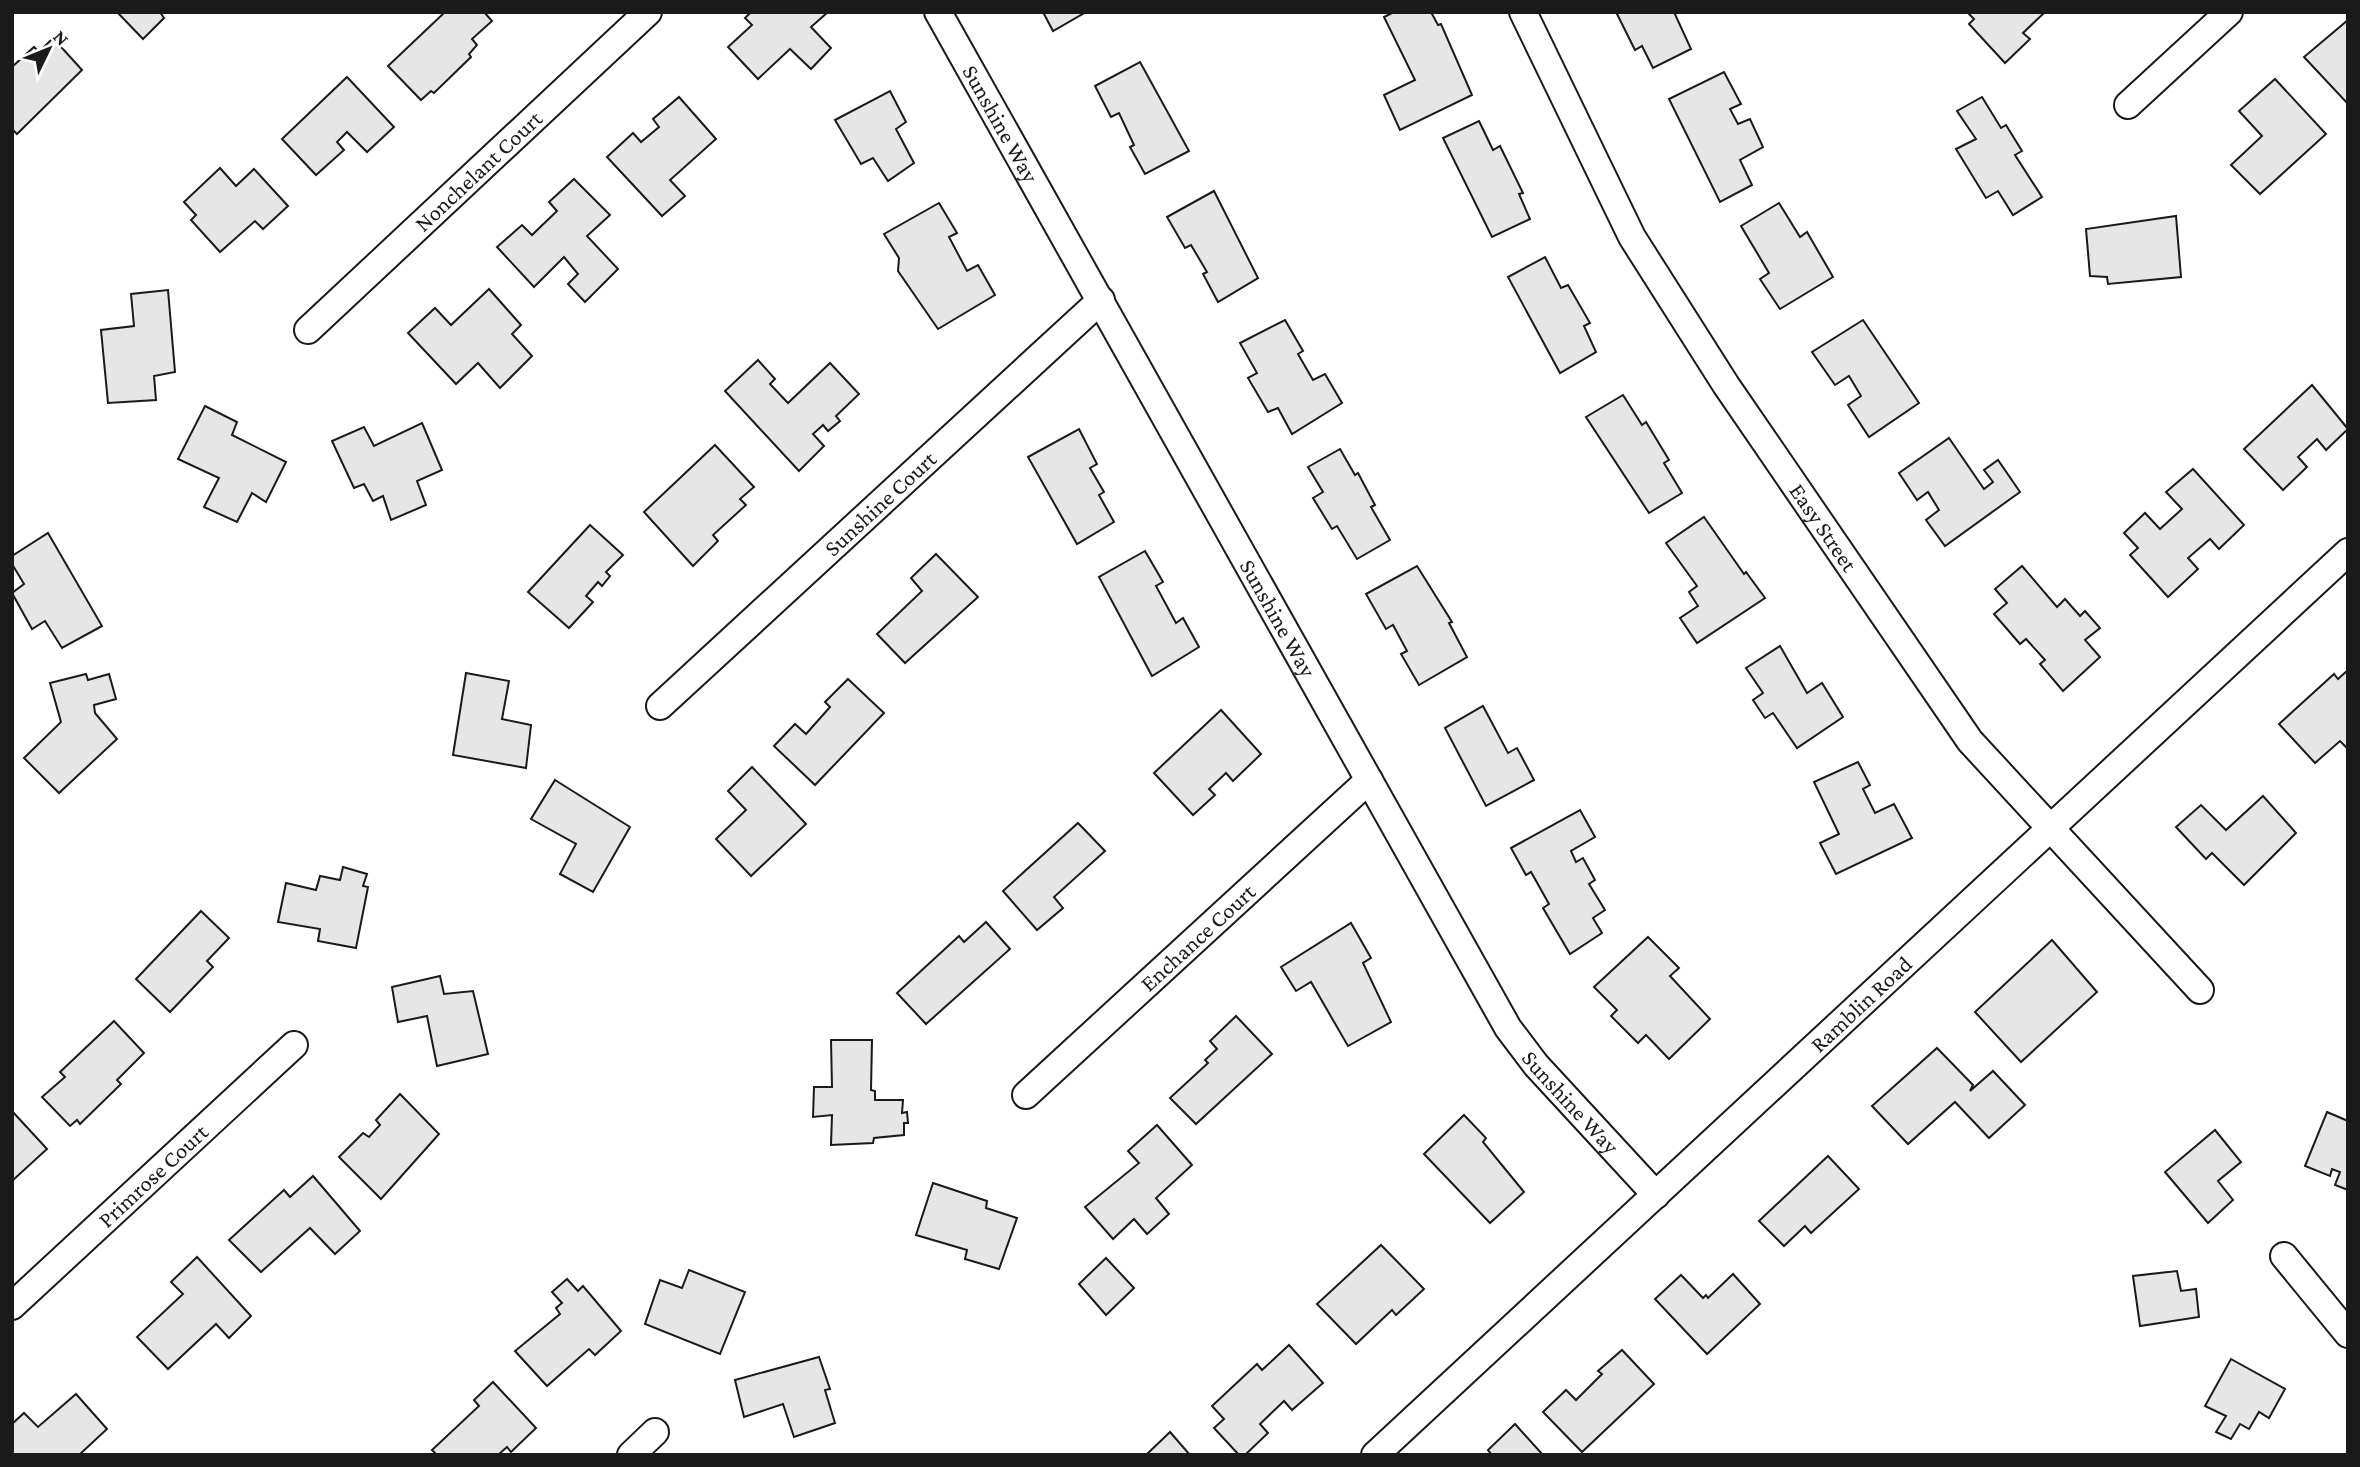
<svg xmlns="http://www.w3.org/2000/svg" width="2360" height="1467" viewBox="0 0 2360 1467" font-family="'Crimson Pro',serif">
<style>
.building{fill:#e6e6e6;stroke:#1a1a1a;stroke-width:2}
.lines{fill:none;stroke-linecap:round;stroke-linejoin:round}
.minor-casing{stroke:#1a1a1a;stroke-width:30}
.minor{stroke:#fff;stroke-width:26}
.labels{text-anchor:middle;dominant-baseline:central;stroke-width:5;stroke-linejoin:round;paint-order:stroke}
.street-label{font-size:23px;fill:#1a1a1a;stroke:#fff}
</style>
<rect width="100%" height="100%" fill="#fff"/>
<g class="building">
<path d="M 117,12 L 160,12 L 164,18 L 143,39 Z"/>
<path d="M 445,12 L 484,12 L 492,21 L 472,39 L 477,45 L 469,54 L 471,57 L 434,93 L 431,91 L 421,100 L 388,66 Z"/>
<path d="M 751,12 L 828,12 L 811,27 L 831,48 L 811,69 L 790,49 L 758,79 L 728,47 L 752,25 L 745,18 Z"/>
<path d="M 1043,12 L 1086,12 L 1053,31 Z"/>
<path d="M 1394,12 L 1431,12 L 1438,25 L 1441,24 L 1472,95 L 1400,130 L 1384,95 L 1415,80 L 1384,17 Z"/>
<path d="M 1616,12 L 1674,12 L 1691,49 L 1653,68 L 1642,46 L 1635,50 Z"/>
<path d="M 1967,12 L 2045,12 L 2023,33 L 2030,39 L 2005,63 L 1969,24 L 1974,19 Z"/>
<path d="M 2348,20 L 2348,104 L 2304,57 Z"/>
<path d="M 53,38 L 82,70 L 17,134 L 12,129 L 12,67 L 34,47 L 39,52 Z"/>
<path d="M 1140,62 L 1189,151 L 1145,174 L 1130,147 L 1134,145 L 1119,113 L 1111,117 L 1095,86 Z"/>
<path d="M 1724,72 L 1741,104 L 1730,109 L 1738,124 L 1750,119 L 1763,147 L 1740,160 L 1752,185 L 1720,202 L 1669,99 Z"/>
<path d="M 347,77 L 394,127 L 367,152 L 347,132 L 337,142 L 344,150 L 316,175 L 282,139 Z"/>
<path d="M 2275,79 L 2326,134 L 2260,194 L 2231,165 L 2262,136 L 2239,111 Z"/>
<path d="M 890,91 L 906,122 L 896,129 L 914,163 L 888,181 L 873,158 L 861,164 L 835,120 Z"/>
<path d="M 679,97 L 716,139 L 670,180 L 685,196 L 662,216 L 607,157 L 633,133 L 641,142 L 659,127 L 653,119 Z"/>
<path d="M 1982,97 L 2001,128 L 2006,125 L 2022,151 L 2015,155 L 2042,197 L 2013,215 L 1998,191 L 1986,198 L 1956,149 L 1976,139 L 1957,111 Z"/>
<path d="M 1479,121 L 1493,150 L 1500,146 L 1523,193 L 1519,194 L 1530,219 L 1492,237 L 1443,138 Z"/>
<path d="M 220,168 L 236,186 L 254,169 L 288,206 L 263,229 L 255,221 L 220,252 L 191,220 L 196,215 L 184,202 Z"/>
<path d="M 574,179 L 610,215 L 587,236 L 618,269 L 585,302 L 568,284 L 578,274 L 564,257 L 534,287 L 497,247 L 522,225 L 532,235 L 557,211 L 549,202 Z"/>
<path d="M 1214,191 L 1258,278 L 1218,302 L 1203,274 L 1207,272 L 1191,245 L 1185,248 L 1167,217 Z"/>
<path d="M 939,203 L 957,233 L 949,237 L 967,271 L 978,265 L 995,295 L 938,329 L 898,271 L 899,258 L 884,234 Z"/>
<path d="M 1779,203 L 1800,237 L 1807,232 L 1833,277 L 1780,309 L 1760,279 L 1769,273 L 1741,226 Z"/>
<path d="M 2176,216 L 2181,277 L 2108,284 L 2107,277 L 2090,276 L 2086,229 Z"/>
<path d="M 1545,257 L 1561,288 L 1568,285 L 1590,323 L 1584,326 L 1596,352 L 1560,373 L 1508,277 Z"/>
<path d="M 489,289 L 521,325 L 512,334 L 532,356 L 500,388 L 478,363 L 456,384 L 408,333 L 435,308 L 451,325 Z"/>
<path d="M 168,290 L 175,372 L 154,376 L 156,400 L 108,403 L 101,330 L 134,326 L 131,294 Z"/>
<path d="M 1285,320 L 1303,351 L 1298,354 L 1313,380 L 1325,374 L 1342,403 L 1292,434 L 1278,408 L 1268,412 L 1248,378 L 1257,373 L 1240,343 Z"/>
<path d="M 1863,320 L 1919,403 L 1869,437 L 1848,405 L 1861,396 L 1849,376 L 1835,385 L 1812,352 Z"/>
<path d="M 758,360 L 775,379 L 770,384 L 788,403 L 830,363 L 859,394 L 836,416 L 840,421 L 828,431 L 823,425 L 813,434 L 824,446 L 799,471 L 725,391 Z"/>
<path d="M 2312,385 L 2348,429 L 2326,450 L 2317,439 L 2298,457 L 2307,467 L 2283,490 L 2244,449 Z"/>
<path d="M 1623,395 L 1642,425 L 1646,422 L 1669,460 L 1664,463 L 1682,493 L 1649,513 L 1586,417 Z"/>
<path d="M 205,406 L 237,422 L 232,435 L 286,462 L 266,502 L 252,493 L 237,522 L 204,507 L 219,478 L 178,459 Z"/>
<path d="M 422,423 L 442,470 L 417,481 L 426,505 L 391,520 L 383,496 L 373,501 L 364,484 L 354,488 L 332,441 L 364,427 L 374,446 Z"/>
<path d="M 1079,429 L 1097,464 L 1090,468 L 1104,492 L 1099,495 L 1114,522 L 1077,544 L 1028,457 Z"/>
<path d="M 1949,438 L 1984,489 L 1993,482 L 1984,470 L 1998,460 L 2020,492 L 1945,546 L 1926,520 L 1939,510 L 1928,492 L 1917,500 L 1899,473 Z"/>
<path d="M 715,445 L 754,487 L 740,499 L 746,505 L 713,535 L 718,541 L 693,566 L 644,512 Z"/>
<path d="M 1340,449 L 1355,475 L 1358,473 L 1375,505 L 1371,507 L 1390,540 L 1357,559 L 1337,526 L 1332,529 L 1313,498 L 1323,492 L 1308,467 Z"/>
<path d="M 2193,469 L 2244,525 L 2219,549 L 2210,539 L 2188,558 L 2198,569 L 2168,597 L 2130,555 L 2138,548 L 2124,533 L 2145,513 L 2160,529 L 2182,509 L 2166,492 Z"/>
<path d="M 1704,517 L 1744,574 L 1746,572 L 1765,598 L 1697,643 L 1680,618 L 1698,606 L 1689,592 L 1697,586 L 1666,543 Z"/>
<path d="M 590,525 L 623,555 L 606,572 L 610,576 L 602,586 L 598,582 L 586,596 L 593,602 L 569,628 L 528,592 Z"/>
<path d="M 48,533 L 102,626 L 62,648 L 45,621 L 32,629 L 12,593 L 24,584 L 12,564 L 12,556 Z"/>
<path d="M 1145,551 L 1163,582 L 1156,586 L 1176,623 L 1183,618 L 1199,647 L 1152,676 L 1099,577 Z"/>
<path d="M 936,554 L 978,597 L 905,663 L 877,634 L 922,591 L 911,578 Z"/>
<path d="M 1417,566 L 1452,622 L 1449,623 L 1467,657 L 1419,685 L 1401,654 L 1407,651 L 1393,625 L 1386,629 L 1366,594 Z"/>
<path d="M 2022,566 L 2057,607 L 2065,599 L 2080,616 L 2085,611 L 2100,628 L 2085,640 L 2100,657 L 2063,691 L 2040,664 L 2045,660 L 2026,639 L 2020,644 L 1994,614 L 2007,603 L 1995,589 Z"/>
<path d="M 1780,646 L 1807,693 L 1822,683 L 1843,717 L 1797,748 L 1773,713 L 1765,718 L 1753,700 L 1763,693 L 1746,668 Z"/>
<path d="M 2348,670 L 2348,749 L 2340,741 L 2315,763 L 2279,724 L 2334,674 L 2338,679 Z"/>
<path d="M 466,673 L 509,681 L 502,719 L 531,725 L 526,768 L 453,755 Z"/>
<path d="M 86,674 L 88,680 L 109,674 L 116,699 L 94,705 L 95,713 L 117,739 L 59,793 L 24,758 L 61,722 L 50,683 Z"/>
<path d="M 848,679 L 884,713 L 815,785 L 774,746 L 795,724 L 806,734 L 830,707 L 825,702 Z"/>
<path d="M 1483,706 L 1508,753 L 1517,748 L 1534,780 L 1486,806 L 1445,728 Z"/>
<path d="M 1221,710 L 1261,754 L 1233,781 L 1226,773 L 1209,789 L 1215,795 L 1193,815 L 1154,773 Z"/>
<path d="M 1858,762 L 1870,785 L 1863,789 L 1875,813 L 1894,804 L 1912,838 L 1836,874 L 1820,843 L 1839,834 L 1814,782 Z"/>
<path d="M 752,767 L 806,824 L 751,876 L 716,839 L 746,810 L 728,791 Z"/>
<path d="M 555,780 L 630,827 L 593,892 L 560,874 L 576,844 L 531,819 Z"/>
<path d="M 2263,796 L 2296,833 L 2244,885 L 2212,853 L 2206,859 L 2176,827 L 2201,805 L 2226,830 Z"/>
<path d="M 1580,810 L 1595,837 L 1571,851 L 1576,862 L 1583,858 L 1595,880 L 1589,884 L 1605,910 L 1593,918 L 1602,933 L 1570,954 L 1543,908 L 1549,904 L 1531,872 L 1526,875 L 1511,848 Z"/>
<path d="M 1078,823 L 1105,851 L 1054,897 L 1063,908 L 1037,930 L 1003,891 Z"/>
<path d="M 343,867 L 367,874 L 363,886 L 368,887 L 356,948 L 318,941 L 320,929 L 278,922 L 286,883 L 316,890 L 320,876 L 340,880 Z"/>
<path d="M 201,911 L 229,938 L 207,961 L 213,967 L 170,1012 L 136,979 Z"/>
<path d="M 986,922 L 1010,949 L 926,1024 L 897,993 L 959,936 L 964,942 Z"/>
<path d="M 1351,923 L 1371,958 L 1363,963 L 1391,1022 L 1348,1046 L 1311,982 L 1296,991 L 1281,967 Z"/>
<path d="M 1648,937 L 1679,968 L 1670,976 L 1710,1019 L 1669,1059 L 1646,1035 L 1638,1043 L 1611,1016 L 1617,1010 L 1594,987 Z"/>
<path d="M 2052,940 L 2097,992 L 2021,1062 L 1975,1012 Z"/>
<path d="M 440,976 L 444,994 L 473,991 L 488,1054 L 437,1066 L 427,1016 L 398,1022 L 392,987 Z"/>
<path d="M 1236,1016 L 1272,1054 L 1196,1124 L 1170,1098 L 1208,1063 L 1205,1060 L 1217,1049 L 1210,1041 Z"/>
<path d="M 114,1021 L 144,1053 L 117,1080 L 121,1084 L 80,1124 L 77,1120 L 70,1126 L 42,1097 L 65,1077 L 60,1072 Z"/>
<path d="M 831,1040 L 872,1040 L 871,1090 L 875,1091 L 875,1100 L 903,1100 L 902,1113 L 907,1112 L 908,1123 L 904,1123 L 904,1135 L 874,1138 L 873,1143 L 831,1145 L 832,1115 L 813,1117 L 814,1087 L 832,1087 Z"/>
<path d="M 1937,1048 L 1973,1085 L 1970,1091 L 1993,1071 L 2025,1105 L 1989,1138 L 1955,1102 L 1908,1144 L 1872,1106 Z"/>
<path d="M 400,1094 L 439,1134 L 381,1199 L 339,1157 L 363,1133 L 369,1137 L 380,1125 L 376,1120 Z"/>
<path d="M 12,1111 L 47,1149 L 12,1181 Z"/>
<path d="M 2327,1112 L 2348,1121 L 2348,1190 L 2335,1185 L 2340,1172 L 2332,1169 L 2330,1176 L 2305,1166 Z"/>
<path d="M 1464,1115 L 1486,1138 L 1483,1142 L 1524,1192 L 1490,1223 L 1424,1154 Z"/>
<path d="M 1157,1125 L 1192,1165 L 1156,1198 L 1169,1214 L 1147,1234 L 1134,1219 L 1113,1239 L 1085,1207 L 1139,1163 L 1128,1151 Z"/>
<path d="M 2215,1130 L 2241,1162 L 2218,1181 L 2233,1200 L 2208,1223 L 2165,1172 Z"/>
<path d="M 1828,1156 L 1859,1189 L 1811,1233 L 1805,1226 L 1784,1246 L 1759,1221 Z"/>
<path d="M 313,1176 L 360,1231 L 335,1254 L 310,1228 L 261,1272 L 229,1240 L 284,1190 L 290,1197 Z"/>
<path d="M 933,1183 L 987,1201 L 986,1208 L 1017,1218 L 999,1269 L 965,1259 L 967,1250 L 916,1235 Z"/>
<path d="M 1381,1245 L 1424,1289 L 1396,1315 L 1392,1310 L 1356,1344 L 1317,1304 Z"/>
<path d="M 197,1257 L 251,1316 L 229,1338 L 216,1324 L 168,1369 L 137,1337 L 183,1294 L 171,1282 Z"/>
<path d="M 1106,1258 L 1134,1288 L 1106,1315 L 1079,1284 Z"/>
<path d="M 689,1270 L 745,1292 L 720,1354 L 645,1324 L 660,1280 L 682,1288 Z"/>
<path d="M 2177,1271 L 2181,1291 L 2196,1289 L 2199,1317 L 2140,1326 L 2133,1276 Z"/>
<path d="M 1733,1274 L 1760,1304 L 1707,1354 L 1655,1299 L 1681,1275 L 1703,1298 L 1706,1295 L 1708,1298 Z"/>
<path d="M 567,1279 L 578,1291 L 583,1286 L 621,1331 L 595,1355 L 589,1349 L 547,1386 L 515,1351 L 560,1314 L 556,1308 L 562,1303 L 552,1292 Z"/>
<path d="M 1289,1345 L 1323,1383 L 1292,1410 L 1284,1401 L 1260,1424 L 1268,1433 L 1245,1455 L 1239,1455 L 1214,1428 L 1224,1419 L 1212,1406 L 1257,1364 L 1262,1370 Z"/>
<path d="M 1622,1350 L 1654,1384 L 1582,1452 L 1543,1412 L 1566,1390 L 1576,1400 L 1602,1374 L 1598,1371 Z"/>
<path d="M 819,1357 L 830,1389 L 825,1390 L 835,1423 L 794,1437 L 783,1404 L 744,1417 L 735,1380 Z"/>
<path d="M 2231,1359 L 2285,1389 L 2269,1418 L 2259,1412 L 2249,1429 L 2240,1424 L 2231,1439 L 2216,1432 L 2226,1416 L 2205,1406 Z"/>
<path d="M 493,1382 L 536,1428 L 511,1452 L 507,1447 L 498,1455 L 437,1455 L 432,1450 L 479,1406 L 474,1400 Z"/>
<path d="M 76,1394 L 107,1429 L 79,1455 L 13,1455 L 12,1424 L 24,1413 L 38,1427 Z"/>
<path d="M 1515,1424 L 1543,1455 L 1492,1455 L 1488,1450 Z"/>
<path d="M 1170,1432 L 1190,1455 L 1146,1455 Z"/>
</g>
<g class="lines">
<defs>
<g id="minor">
<path id="s1" d="M 938,12 L 1508,1028 L 1536,1065 L 1656,1195"/>
<path id="s2" d="M 1523,12 L 1632,237 L 1726,385 L 1970,741 L 2200,990"/>
<path d="M 2128,105 L 2229,12"/>
<path id="s3" d="M 308,330 L 648,12"/>
<path id="s4" d="M 660,706 L 1101,300"/>
<path id="s5" d="M 1026,1095 L 1369,780"/>
<path d="M 2284,1256 L 2348,1334"/>
<path id="s6" d="M 12,1306 L 294,1045"/>
<path d="M 631,1455 L 655,1432"/>
<path id="s7" d="M 1375,1455 L 2348,552"/>
</g>
</defs>
<use href="#minor" class="minor-casing"/>
<use href="#minor" class="minor"/>
</g>
<g class="labels">
<g class="street-label">
<text stroke="none"><textPath href="#s1" startOffset="128">Sunshine Way</textPath></text>
<text stroke="none"><textPath href="#s3" startOffset="233">Nonchelant Court</textPath></text>
<text stroke="none"><textPath href="#s4" startOffset="299">Sunshine Court</textPath></text>
<text stroke="none"><textPath href="#s2" startOffset="598">Easy Street</textPath></text>
<text stroke="none"><textPath href="#s1" startOffset="695">Sunshine Way</textPath></text>
<text stroke="none"><textPath href="#s5" startOffset="233">Enchance Court</textPath></text>
<text stroke="none"><textPath href="#s7" startOffset="663">Ramblin Road</textPath></text>
<text stroke="none"><textPath href="#s1" startOffset="1262">Sunshine Way</textPath></text>
<text stroke="none"><textPath href="#s6" startOffset="192">Primrose Court</textPath></text>
</g>
</g>
<rect width="2360" height="1467" fill="none" stroke="#1a1a1a" stroke-width="28"/>
<g transform="translate(49 49) rotate(47)" stroke="#ffffff" stroke-width="5" paint-order="stroke">
<path d="M0-5L12 26L0 18L-12 26Z" fill="#1a1a1a"/>
<text y="-10" font-size="19" font-weight="bold" text-anchor="middle" fill="#1a1a1a">N</text>
</g>
</svg>
